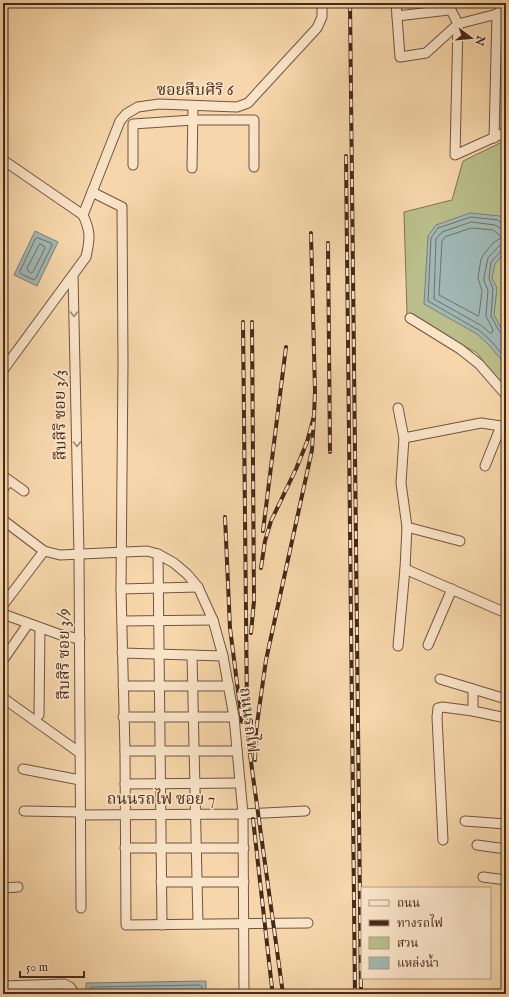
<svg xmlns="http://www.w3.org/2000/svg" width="509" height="997" viewBox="0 0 509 997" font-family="'IM FELL English','Noto Serif Thai',serif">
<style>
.green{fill:#babe8a;stroke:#807452}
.water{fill:#a0b7b3;stroke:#7c7e76}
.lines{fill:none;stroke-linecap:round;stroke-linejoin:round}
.shore{stroke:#747066;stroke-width:1}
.street-casing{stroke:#73543e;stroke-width:11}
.street{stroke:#f9e4c8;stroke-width:9}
.rail-casing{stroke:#47291a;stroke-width:4}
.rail{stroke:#f9e4c8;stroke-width:2.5;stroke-dasharray:8;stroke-linecap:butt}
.oneway{stroke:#a08671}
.labels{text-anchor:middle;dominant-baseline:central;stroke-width:3.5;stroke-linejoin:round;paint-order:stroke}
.street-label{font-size:16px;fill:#47291a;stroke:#f9e4c8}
</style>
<rect width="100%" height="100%" fill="#f6d6aa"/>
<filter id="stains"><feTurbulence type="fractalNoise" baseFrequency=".005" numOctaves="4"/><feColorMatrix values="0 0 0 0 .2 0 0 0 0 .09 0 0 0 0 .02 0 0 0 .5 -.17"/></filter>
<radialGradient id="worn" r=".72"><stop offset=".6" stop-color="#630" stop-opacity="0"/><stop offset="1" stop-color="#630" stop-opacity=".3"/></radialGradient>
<path class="green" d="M 506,140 L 506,391 L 477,353 L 407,314 L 404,212 L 452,200 L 463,161 Z"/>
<g class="water">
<path d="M 470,213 L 500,216 L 506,222 L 504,253 L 495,264 L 492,278 L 497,288 L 494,315 L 500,326 L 506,333 L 506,365 L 489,345 L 477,334 L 424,304 L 428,236 L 436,225 Z"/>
<path d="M 35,231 L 58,242 L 37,286 L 14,275 Z"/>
<path d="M 206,981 L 206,994 L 86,994 L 86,983 Z"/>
</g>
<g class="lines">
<g class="shore">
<path d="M 506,224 L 502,224 L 498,220 L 471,217 L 438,228 L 431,238 L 428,301 L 480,331 L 492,342 L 506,359"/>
<path d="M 472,228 L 493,230 L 502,237 L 493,243 L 484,254 L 481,259 L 478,278 L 482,291 L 479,315 L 478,316 L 439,295 L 442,241 L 445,237 Z"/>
<path d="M 506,230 L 500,228 L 495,225 L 471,222 L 442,232 L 436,239 L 434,299 L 482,326 L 490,333 L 492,333 L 493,330 L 486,316 L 488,290 L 484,281 L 484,277 L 488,258 L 499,246 L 506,244"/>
<path d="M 36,238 L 38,238 L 51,243 L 52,245 L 36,278 L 34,280 L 21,274 L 20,272 Z"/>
<path d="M 40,244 L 44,246 L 45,248 L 33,272 L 31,273 L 28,271 L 27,269 Z"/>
<path d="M 506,249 L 502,250 L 491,262 L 489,278 L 493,289 L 491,316 L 498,329 L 502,334 L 506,335"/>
<path d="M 90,994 L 90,988 L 91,987 L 200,985 L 202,987 L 202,994"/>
<path d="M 95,994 L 97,992 L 195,990 L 196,991 L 197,994"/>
</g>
<defs>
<g id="street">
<path d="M 396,3 L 400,57 L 426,53 L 458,24 L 497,14 L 503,8 L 505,3"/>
<path d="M 397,16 L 449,10 L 451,10 L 458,24 L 455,155 L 506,132"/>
<path d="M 494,138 L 497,14"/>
<path d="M 3,160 L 83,215 C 91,232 90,239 86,257 L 3,370"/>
<path d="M 133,165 L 133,124 L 193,120 L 254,120 L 254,167"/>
<path d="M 192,168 L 193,106"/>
<path d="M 92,192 L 122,207 L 123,363 L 121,589 L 125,751 L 126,925 L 308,923"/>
<path d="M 83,215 L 120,121 L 126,114 L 138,107 L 159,104 L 237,107 L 248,103 L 317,28 L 322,17 L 322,3"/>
<path d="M 73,275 L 79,555 L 81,908"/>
<path d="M 410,318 L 460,349 L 479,364 L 506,395"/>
<path d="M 404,438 L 481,423 L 501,426 L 506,428"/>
<path d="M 485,466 L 501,426"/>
<path d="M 3,476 L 24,491"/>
<path d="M 3,489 L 9,481"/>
<path d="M 3,520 L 44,551 L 60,555 L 147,551 L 158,554 L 174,563 L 187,574 L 198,587 L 213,620 L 223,656 L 234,717 L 243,814 L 244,994"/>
<path d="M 407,527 L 460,541"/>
<path d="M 158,554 L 162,925"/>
<path d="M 405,569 L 506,613"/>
<path d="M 121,589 L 198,587"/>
<path d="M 3,605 L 44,551"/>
<path d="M 3,614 L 61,635 L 80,639"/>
<path d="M 122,621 L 213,620"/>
<path d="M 428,645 L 452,589"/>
<path d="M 398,646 L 405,569 L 407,527 L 401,483 L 404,438 L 398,408"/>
<path d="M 122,653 L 223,656"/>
<path d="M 192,655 L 198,924"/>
<path d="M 3,660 L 28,624"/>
<path d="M 440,679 L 506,699"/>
<path d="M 123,686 L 229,686"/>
<path d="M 473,689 L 473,711"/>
<path d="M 3,698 L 80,753"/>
<path d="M 39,715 L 40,628"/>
<path d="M 123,717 L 234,717"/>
<path d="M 125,751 L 237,751"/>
<path d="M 23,769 L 80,780"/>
<path d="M 125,784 L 240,783"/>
<path d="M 24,811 L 80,812"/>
<path d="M 80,815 L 243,814 L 305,811"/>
<path d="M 465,821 L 506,824"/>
<path d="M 443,840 L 437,717 L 438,708 L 442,707 L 473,711 L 506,718"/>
<path d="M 477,845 L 506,849"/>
<path d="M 125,848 L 244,848"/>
<path d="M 483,877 L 506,880"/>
<path d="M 161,882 L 244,882"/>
<path d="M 3,888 L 18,887"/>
<path d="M 3,986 L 64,984 C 69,986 73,988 73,994"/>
</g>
</defs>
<use href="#street" class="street-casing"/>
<use href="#street" class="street"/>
<defs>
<g id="rail">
<path d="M 350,3 L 361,994"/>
<path d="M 346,156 L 355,994"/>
<path d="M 328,243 L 330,452"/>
<path d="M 243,322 L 247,710 L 248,740 L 283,994"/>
<path d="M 225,517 L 230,628 L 242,722"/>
<path d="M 263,531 L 286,347"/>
<path d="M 261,568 L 265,541 L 271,521 L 296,469 L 307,442 L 314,416 L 315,391 L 311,233"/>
<path d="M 251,633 L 254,601 L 252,322"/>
<path d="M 255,760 L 256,731 L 266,660 L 312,450 L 314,416"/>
<path d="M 253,819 L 272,988"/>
</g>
</defs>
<use href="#rail" class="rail-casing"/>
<use href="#rail" class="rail"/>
</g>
<defs><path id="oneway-chevron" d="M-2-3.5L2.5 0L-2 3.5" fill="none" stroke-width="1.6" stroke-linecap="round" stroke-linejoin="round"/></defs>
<g class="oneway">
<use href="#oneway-chevron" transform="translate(74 314) rotate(89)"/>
<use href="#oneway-chevron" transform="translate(77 444) rotate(89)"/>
</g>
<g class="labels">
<g class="street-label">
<text x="195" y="91">ซอยสืบศิริ 6</text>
<text transform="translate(61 415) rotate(-91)">สืบสิริ ซอย 3/3</text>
<text transform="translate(65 654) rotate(-90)">สืบสิริ ซอย 3/9</text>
<text transform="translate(248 720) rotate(83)">ถนนรถไฟ</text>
<text x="161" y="800">ถนนรถไฟ ซอย 7</text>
</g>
</g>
<rect width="509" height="997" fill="none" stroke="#f6d6aa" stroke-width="16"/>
<rect x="4" y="4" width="501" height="989" fill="none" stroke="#47291a" stroke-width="2"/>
<rect x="8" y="8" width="493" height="981" fill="none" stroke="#47291a"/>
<rect x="361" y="887" width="130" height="92" fill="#f9e4c8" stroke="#b29982"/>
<rect x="369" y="900" width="20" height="6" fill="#f9e4c8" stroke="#b29982"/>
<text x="397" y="907" font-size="12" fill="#47291a">ถนน</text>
<rect x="369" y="920" width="20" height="6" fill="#47291a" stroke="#b29982"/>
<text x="397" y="927" font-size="12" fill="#47291a">ทางรถไฟ</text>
<rect x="369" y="937" width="20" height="12" fill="#babe8a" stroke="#b29982"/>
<text x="397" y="947" font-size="12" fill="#47291a">สวน</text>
<rect x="369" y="957" width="20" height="12" fill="#a0b7b3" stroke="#b29982"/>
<text x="397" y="967" font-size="12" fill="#47291a">แหล่งน้ำ</text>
<g transform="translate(471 38) rotate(106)" stroke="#f9e4c8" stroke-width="3" paint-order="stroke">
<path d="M0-3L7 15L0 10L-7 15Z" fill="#47291a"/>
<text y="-6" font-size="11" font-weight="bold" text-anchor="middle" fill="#47291a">N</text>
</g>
<path d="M20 971v6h64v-6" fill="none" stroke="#47291a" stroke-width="2"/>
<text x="26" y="971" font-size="12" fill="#47291a" stroke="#f9e4c8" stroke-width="3" paint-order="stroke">50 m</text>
<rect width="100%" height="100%" filter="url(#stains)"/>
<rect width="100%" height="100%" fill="url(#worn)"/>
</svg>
